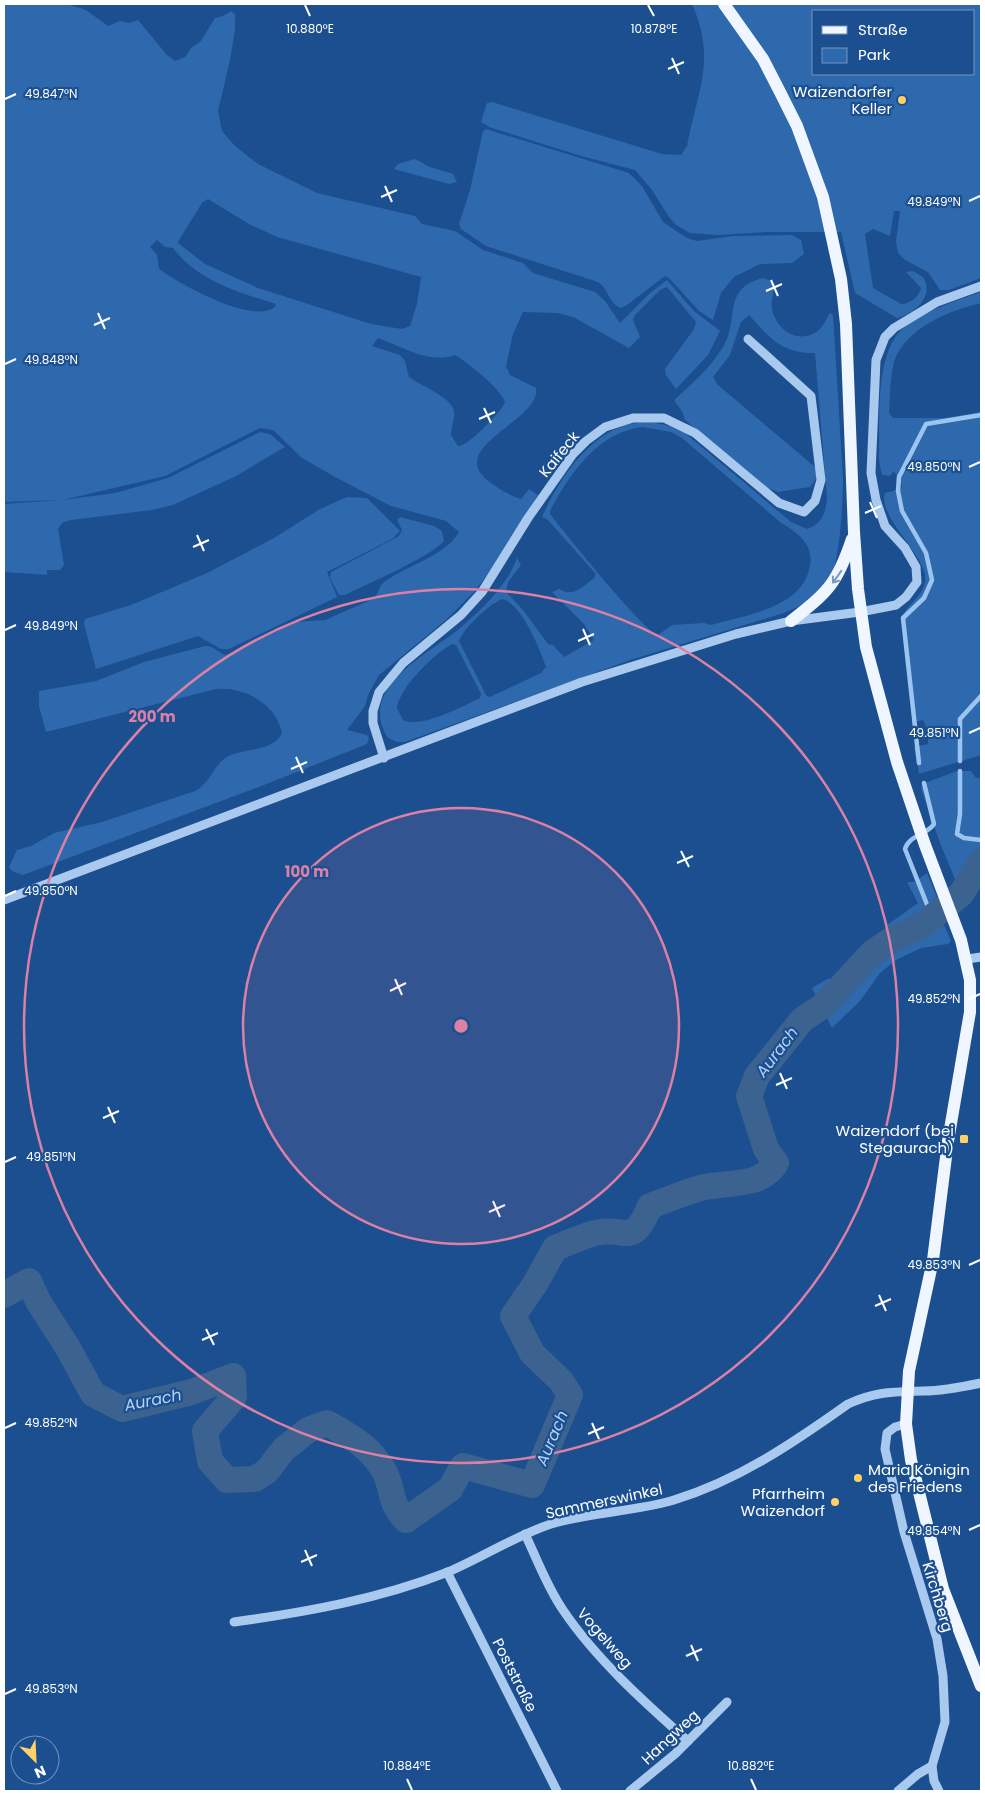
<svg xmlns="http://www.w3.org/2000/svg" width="985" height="1795" viewBox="0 0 985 1795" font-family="Poppins,sans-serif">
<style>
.green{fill:#2e69ad;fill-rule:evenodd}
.water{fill:#3c6290;stroke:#9cc4f0}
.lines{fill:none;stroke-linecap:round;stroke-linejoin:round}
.stream{stroke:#9cc4f0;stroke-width:4.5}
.river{stroke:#3c6290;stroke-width:26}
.minor{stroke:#a9c9ee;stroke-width:9}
.major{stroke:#f0f6ff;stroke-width:12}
.oneway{stroke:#7b9ac1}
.ticks{fill:none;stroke:#fff;stroke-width:2}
.ring{fill:none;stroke:#dd80a5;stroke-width:2.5}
.poi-dot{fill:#ffd166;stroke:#1b4f8f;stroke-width:2}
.labels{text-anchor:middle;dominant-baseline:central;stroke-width:4.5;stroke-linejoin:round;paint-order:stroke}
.poi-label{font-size:15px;fill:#fff;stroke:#1b4f8f;text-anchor:end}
.street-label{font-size:15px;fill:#fff;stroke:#1b4f8f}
.water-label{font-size:16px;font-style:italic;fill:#b5d3f5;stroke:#1b4f8f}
.ticks-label{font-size:12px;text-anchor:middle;fill:#fff;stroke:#1b4f8f;stroke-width:4.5;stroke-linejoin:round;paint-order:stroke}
.centre{fill:#dd80a5;stroke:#1b4f8f;stroke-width:2.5}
.ring-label{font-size:15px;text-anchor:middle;font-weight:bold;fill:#dd80a5;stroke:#1b4f8f;stroke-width:4.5;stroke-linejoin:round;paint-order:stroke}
</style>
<rect width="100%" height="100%" fill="#1b4f8f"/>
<g class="green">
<path d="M 4,4 L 67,4 L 86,10 L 108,26 L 120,21 L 129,23 L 138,20 L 167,55 L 175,61 L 185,57 L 192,47 L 201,41 L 215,18 L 223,16 L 231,11 L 235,14 L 235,30 L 230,60 L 218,111 L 222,131 L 235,146 L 258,164 L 317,193 L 415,216 L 422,224 L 455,231 L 483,250 L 523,263 L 533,273 L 595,292 L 605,301 L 620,323 L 650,293 L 667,280 L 694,311 L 720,331 L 708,355 L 676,389 L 666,375 L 665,369 L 694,329 L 696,322 L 667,287 L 660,290 L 635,315 L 633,320 L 640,337 L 629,348 L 573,317 L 558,313 L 523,312 L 513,334 L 506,366 L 510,375 L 536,388 C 542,422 437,448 494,485 C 502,491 511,496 521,499 L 529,489 L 538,495 L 501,557 L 474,592 L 446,620 L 379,675 L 368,695 L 365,706 L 347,730 L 367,735 L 369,738 L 367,744 L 259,787 L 23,875 L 12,871 L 9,867 L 17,850 L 31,846 L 54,833 L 102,822 L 195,791 C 210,784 213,765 227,757 C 242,748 274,752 282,733 C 276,703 244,687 216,689 L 46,732 L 39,706 L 39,691 L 96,681 L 144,662 L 205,646 C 214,645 218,654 227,655 L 293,622 L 325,620 L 373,599 C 379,594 378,587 383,583 C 404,566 446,556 459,532 L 446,521 L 391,506 L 335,477 L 302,458 L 273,430 L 260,428 L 165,476 L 63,500 L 115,493 L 168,478 L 260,432 L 270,434 L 285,447 L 236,476 L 173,505 L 152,510 L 71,520 L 62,523 L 58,529 L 64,565 L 60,570 L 47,570 L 47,575 L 4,572 L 4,504 L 61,500 L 4,502 ZM 208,199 L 249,224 L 277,237 L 421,277 L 417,304 L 410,326 L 402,329 L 371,324 L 258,288 L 205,264 L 178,243 L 179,240 L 202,203 ZM 157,240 L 165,247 L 173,248 C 198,281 238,292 276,304 L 275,307 C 252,325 180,284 159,269 L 157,255 L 150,247 ZM 378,338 C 403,347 428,364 455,355 C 467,362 504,391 505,403 C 499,413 469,446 458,446 L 451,435 C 451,427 455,420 454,412 C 454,398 419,385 409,377 L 405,361 L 400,355 L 372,346 Z"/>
<path d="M 692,4 L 981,4 L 981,278 L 949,290 L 940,290 L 928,272 L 905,260 L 898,253 L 896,241 L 900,211 L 894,211 L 890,236 L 873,229 L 865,234 L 873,288 L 901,304 C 910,304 919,297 921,288 L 906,272 L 913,271 L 923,277 C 935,296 915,313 897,318 L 855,293 L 841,232 L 767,232 L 717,235 L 690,233 L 676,225 L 669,217 L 652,190 L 635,170 L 581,156 L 489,127 L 481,122 L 487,103 L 492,102 L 662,154 L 681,155 L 687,146 C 697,92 717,59 692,4 ZM 814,11 L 974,11 L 974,74 L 814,74 Z"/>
<path d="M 486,129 L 629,173 L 642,186 L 663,222 L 687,238 L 697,241 L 733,236 L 792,235 L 801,240 L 804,254 L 792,263 L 760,264 L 734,277 L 721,293 L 713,320 L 699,311 L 669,278 L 665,276 L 627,305 L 621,308 C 609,304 608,288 598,282 L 486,246 L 461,229 L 459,224 L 470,190 L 483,131 Z"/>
<path d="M 415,159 L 430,167 L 453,174 L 457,182 L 449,184 L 394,169 L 398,164 Z"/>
<path d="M 762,278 L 773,281 C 776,290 770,298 772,308 C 775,330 800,346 819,330 C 824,325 826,319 830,313 L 833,315 L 843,479 C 843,501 840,560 830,579 C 820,596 801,606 784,613 L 630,660 L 405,742 L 397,742 L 388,738 C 356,689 428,654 459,629 C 481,610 507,586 517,558 L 521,565 L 508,582 L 506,592 L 523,610 L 548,644 L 553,645 L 564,657 L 594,640 L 584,624 L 552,592 L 559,589 C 574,598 582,587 594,578 L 596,574 L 548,520 L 542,517 C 567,461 617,396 685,433 L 791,522 L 807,529 C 822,524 826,512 827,498 L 815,353 C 781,353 771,339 749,315 L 741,322 L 730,355 L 713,377 L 718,385 L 815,467 L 817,477 L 810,487 L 778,492 L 767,488 L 685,420 L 682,411 L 675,402 L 675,399 C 693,383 710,368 723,347 C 740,320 721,290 762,278 ZM 643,427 L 671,432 L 682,438 L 780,522 C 796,532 814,543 810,565 C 804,608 745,615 711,625 L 704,623 L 672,625 L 658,635 C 644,632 564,532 550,514 L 550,511 C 570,473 598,432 643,427 ZM 503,599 C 522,605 540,649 546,667 L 541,673 L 490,697 L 486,695 L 459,641 C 462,630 492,601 503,599 ZM 452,644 L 456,645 L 481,694 L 480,698 C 464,706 420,729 403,720 L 397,708 C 399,688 435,653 452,644 Z"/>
<path d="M 981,292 L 981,303 C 950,310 905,328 894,362 C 890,379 890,396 889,413 L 893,418 L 945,418 L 981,412 L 981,755 L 919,774 L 914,747 L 928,744 L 928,730 L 923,720 L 913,723 L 902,621 C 904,602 931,596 924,571 C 918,550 878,514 885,493 L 900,489 L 902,486 L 894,471 L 890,476 L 882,475 L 879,461 C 880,424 874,356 902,329 C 920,312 958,300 981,292 Z"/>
<path d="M 347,497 L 367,498 L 400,531 L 392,539 L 327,572 L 337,597 L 229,649 L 221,649 L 198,636 L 96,669 L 84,624 L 85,619 L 131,605 L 207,573 L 274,538 L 320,509 Z"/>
<path d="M 400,517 L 434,526 L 442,531 L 444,541 C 427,559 369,583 345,595 L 339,595 L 330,578 L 331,572 L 399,536 L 402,530 L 397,520 Z"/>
<path d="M 957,771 L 971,771 L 976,778 L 981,778 L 981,858 L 966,886 L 960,891 L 940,843 L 921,789 L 922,784 Z"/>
<path d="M 927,873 L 936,895 L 935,904 L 951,941 L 948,944 L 921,948 L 896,960 L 880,973 L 860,1001 L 832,1028 L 812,988 L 827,979 L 841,976 L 881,938 L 887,925 L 918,903 L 907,882 L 915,882 Z"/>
</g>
<path class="water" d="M 981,858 C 981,870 973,889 963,896 L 960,891 L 966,886 Z"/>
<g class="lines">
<g class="stream">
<path d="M 960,761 L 960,719 L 981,696"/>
<path d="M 919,763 L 903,618 L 924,598 L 932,580 L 926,553 L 902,511 L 898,491 L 899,477 L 926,424 L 981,415"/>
<path d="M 960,771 L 960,814 L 957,834 L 964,838 L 981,840"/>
<path d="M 924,783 L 934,824 C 927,835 909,835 905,849 L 932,917"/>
</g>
<path class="river" d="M 4,1295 L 29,1281 L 38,1301 L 68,1348 L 93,1394 L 122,1409 L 192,1392 L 233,1376 L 234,1397 L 205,1431 L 210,1461 L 227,1480 L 255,1479 L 267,1471 L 284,1449 L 308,1430 L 327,1423 C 350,1436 371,1447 384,1471 C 394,1489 388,1502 406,1520 L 450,1489 L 463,1466 L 532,1485 L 570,1395 L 561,1381 L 532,1353 L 513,1316 L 535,1284 L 555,1248 C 568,1243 581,1237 595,1233 C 627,1225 631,1250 650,1206 C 668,1200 687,1191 705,1187 C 730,1182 761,1187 776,1163 L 766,1149 L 749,1096 L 757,1076 L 802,1020 L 824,1005 L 872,953 L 891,940 L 921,926 L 961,894 L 981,862"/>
<g class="minor">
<path d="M 384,758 L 373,723 L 373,711 L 379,692 L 403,663 L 461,615 L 482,592 L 528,518 L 573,454 L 586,441 L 605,427 L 633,418 L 664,418 L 695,433 L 779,503 L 804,512 L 815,501 L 821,480 L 811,396 L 748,339"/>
<path d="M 4,900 L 582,682 L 736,634 L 791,621 L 860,612 L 896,605 L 906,597 L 917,582 L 916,567 L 905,548 L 885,526 L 876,500 L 871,473 L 876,360 L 885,337 L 894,328 L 937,302 L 981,286"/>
<path d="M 967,959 L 981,957"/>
<path d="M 906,1424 L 895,1427 L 887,1433 L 885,1449 L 904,1532 L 937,1639 L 943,1676 L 945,1722 L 932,1766 L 934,1781 L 939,1791"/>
<path d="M 525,1534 C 537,1559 547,1587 563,1610 C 596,1659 644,1702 688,1741"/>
<path d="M 447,1572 L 557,1791"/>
<path d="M 234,1622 C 307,1612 379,1599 448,1572 C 483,1557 515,1536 551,1524 C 590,1512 634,1512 674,1500 C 739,1480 793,1443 848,1404 C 877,1391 894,1392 924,1391 C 943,1391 962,1387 981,1383"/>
<path d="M 630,1791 L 675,1754 L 727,1702"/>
<path d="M 898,1791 L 918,1774 L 932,1766"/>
</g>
<g class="major">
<path d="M 724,4 L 763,59 L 780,92 L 797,126 L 823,197 L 841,279 L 846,324 L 854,532 L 858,589 L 866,647 L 897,762 L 925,845 L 961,940 L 970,980 L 970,1012 L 948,1141 L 933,1260 L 909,1371 L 906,1424 L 911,1460 L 943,1589 L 981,1686"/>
<path d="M 791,621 C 828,592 837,584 852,539"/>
</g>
</g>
<defs><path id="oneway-shaft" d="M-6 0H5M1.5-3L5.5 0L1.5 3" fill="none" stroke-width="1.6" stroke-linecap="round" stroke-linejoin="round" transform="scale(1.25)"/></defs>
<use class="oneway" href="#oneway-shaft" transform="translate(837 577) rotate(125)"/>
<path class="ticks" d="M 305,5 L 310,16M 648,5 L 654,16M 672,58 L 679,74M 668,69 L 684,62M 5,99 L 16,94M 385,186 L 392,202M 381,197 L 397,190M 969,201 L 980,196M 771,280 L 778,296M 766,291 L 782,284M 98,313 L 105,329M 94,325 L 110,318M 5,364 L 16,359M 484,408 L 491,423M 479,419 L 495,412M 969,467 L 980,462M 870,502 L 877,518M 865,513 L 881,506M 197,535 L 204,551M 193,547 L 209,540M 583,629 L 590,645M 5,630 L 16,625M 578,641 L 594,634M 969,733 L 980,728M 296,757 L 303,773M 291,769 L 307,762M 681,851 L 689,867M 677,863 L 693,856M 5,896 L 16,891M 395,979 L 402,995M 390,991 L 406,983M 969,999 L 980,994M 780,1073 L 787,1089M 776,1085 L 792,1078M 108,1107 L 115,1123M 103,1118 L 119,1111M 5,1162 L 16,1157M 493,1201 L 500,1217M 489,1212 L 505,1205M 969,1265 L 980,1260M 879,1295 L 886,1311M 875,1306 L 891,1299M 206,1329 L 214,1345M 202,1340 L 218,1333M 592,1423 L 599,1439M 5,1428 L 16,1423M 588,1434 L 604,1427M 969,1530 L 980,1525M 305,1550 L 312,1566M 301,1562 L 317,1555M 691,1645 L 698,1661M 686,1656 L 702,1649M 5,1694 L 16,1689M 407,1779 L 412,1790M 751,1779 L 756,1790"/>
<circle cx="461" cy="1026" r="218" fill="#dd80a5" fill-opacity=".12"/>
<g class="ring">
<circle cx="461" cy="1026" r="218"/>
<circle cx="461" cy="1026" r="437"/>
</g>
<g class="poi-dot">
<circle cx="902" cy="100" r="5"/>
<rect x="959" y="1134" width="10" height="10" rx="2.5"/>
<circle cx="858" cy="1478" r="5"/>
<circle cx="835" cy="1502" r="5"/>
</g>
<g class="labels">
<g class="poi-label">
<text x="892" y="91">Waizendorfer<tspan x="892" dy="17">Keller</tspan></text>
<text x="954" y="1130">Waizendorf (bei<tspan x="954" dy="17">Stegaurach)</tspan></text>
<text x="868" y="1469" text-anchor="start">Maria Königin<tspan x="868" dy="17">des Friedens</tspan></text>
<text x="825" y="1493">Pfarrheim<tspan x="825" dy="17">Waizendorf</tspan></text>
</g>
<g class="street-label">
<text transform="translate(559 454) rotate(-51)">Kaifeck</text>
<text transform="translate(604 1501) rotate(-12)">Sammerswinkel</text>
<text transform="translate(938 1597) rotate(73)">Kirchberg</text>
<text transform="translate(605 1638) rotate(49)">Vogelweg</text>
<text transform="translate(515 1675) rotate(63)">Poststraße</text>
<text transform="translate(670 1737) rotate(-43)">Hangweg</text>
</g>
<g class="water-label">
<text transform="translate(777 1052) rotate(-53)">Aurach</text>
<text transform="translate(153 1400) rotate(-11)">Aurach</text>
<text transform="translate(552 1438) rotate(-67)">Aurach</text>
</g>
</g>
<g class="ticks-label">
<text x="310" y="33">10.880°E</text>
<text x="654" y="33">10.878°E</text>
<text x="51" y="98">49.847°N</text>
<text x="934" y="206">49.849°N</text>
<text x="51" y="364">49.848°N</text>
<text x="934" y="471">49.850°N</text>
<text x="51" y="630">49.849°N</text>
<text x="934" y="737">49.851°N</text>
<text x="51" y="895">49.850°N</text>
<text x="934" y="1003">49.852°N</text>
<text x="51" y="1161">49.851°N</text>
<text x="934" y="1269">49.853°N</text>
<text x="51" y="1427">49.852°N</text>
<text x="934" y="1535">49.854°N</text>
<text x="51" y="1693">49.853°N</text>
<text x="407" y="1770">10.884°E</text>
<text x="751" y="1770">10.882°E</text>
</g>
<circle cx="461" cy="1026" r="8" class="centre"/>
<g class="ring-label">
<text x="152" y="722">200 m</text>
<text x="307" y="877">100 m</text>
</g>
<rect width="985" height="1795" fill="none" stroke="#ffffff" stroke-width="10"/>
<rect x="812" y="10" width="162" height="65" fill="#1b4f8f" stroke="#7695bc"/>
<rect x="822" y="26" width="25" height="8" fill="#f0f6ff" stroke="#7695bc"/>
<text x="858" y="35" font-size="15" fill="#ffffff">Straße</text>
<rect x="822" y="48" width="25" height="15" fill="#2e69ad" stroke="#7695bc"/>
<text x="858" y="60" font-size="15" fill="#ffffff">Park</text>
<g transform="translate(35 1760) rotate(156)"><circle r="24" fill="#1b4f8f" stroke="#7695bc"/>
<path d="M0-4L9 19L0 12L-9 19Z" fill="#ffd166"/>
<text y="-8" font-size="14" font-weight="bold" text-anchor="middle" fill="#ffffff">N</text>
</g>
</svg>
